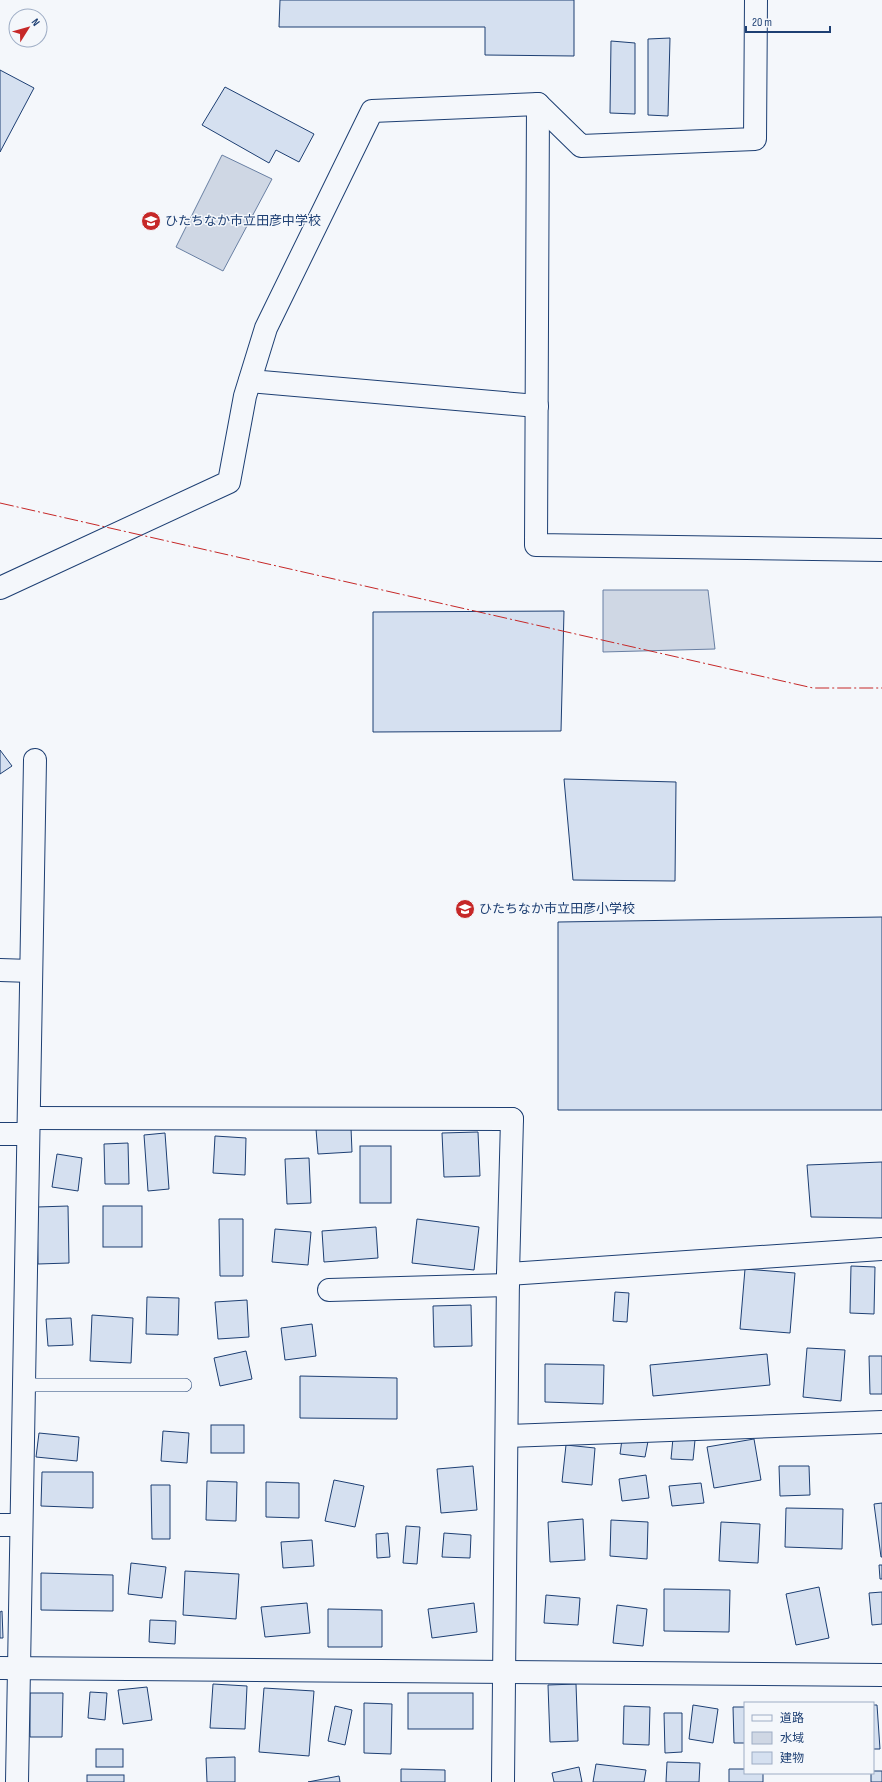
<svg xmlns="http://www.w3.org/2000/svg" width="882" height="1782" viewBox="0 0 882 1782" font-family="'Sofia Sans Condensed','Noto Sans JP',sans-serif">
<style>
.water{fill:#cfd7e4;stroke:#687fa3}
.building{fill:#d5e0f0;stroke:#1d3f73}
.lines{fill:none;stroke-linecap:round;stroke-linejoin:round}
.lane-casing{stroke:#1d3f73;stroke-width:14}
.street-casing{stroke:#1d3f73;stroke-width:24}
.secondary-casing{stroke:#1d3f73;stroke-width:24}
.lane{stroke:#f4f7fb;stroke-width:13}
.street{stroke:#f4f7fb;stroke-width:22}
.secondary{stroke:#f4f7fb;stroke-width:22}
.power{stroke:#c62828;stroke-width:1;stroke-dasharray:14 3 2 3;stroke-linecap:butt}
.labels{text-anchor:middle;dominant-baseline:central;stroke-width:3;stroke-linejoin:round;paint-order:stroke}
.poi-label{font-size:13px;fill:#1d3f73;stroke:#f4f7fb;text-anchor:start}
</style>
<rect width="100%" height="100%" fill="#f4f7fb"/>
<g class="water">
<path d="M 222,155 L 272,179 L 223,271 L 176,247 Z"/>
<path d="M 603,590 L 708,590 L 715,649 L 603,652 Z"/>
</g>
<g class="building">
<path d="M 280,0 L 574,0 L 574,56 L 485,55 L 485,27 L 279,27 Z"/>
<path d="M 670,38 L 668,116 L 648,115 L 648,39 Z"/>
<path d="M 611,41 L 635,43 L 635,114 L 610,113 Z"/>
<path d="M 0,70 L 34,88 L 0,152 Z"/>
<path d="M 225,87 L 314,134 L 299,162 L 276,150 L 269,163 L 202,125 Z"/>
<path d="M 564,611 L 561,731 L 373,732 L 373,612 Z"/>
<path d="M 0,750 L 12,766 L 0,774 Z"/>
<path d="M 564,779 L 676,782 L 675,881 L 573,880 Z"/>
<path d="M 882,917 L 882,1110 L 558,1110 L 558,922 Z"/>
<path d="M 351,1128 L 352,1152 L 318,1154 L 316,1129 Z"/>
<path d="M 478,1132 L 480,1176 L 444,1177 L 442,1133 Z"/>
<path d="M 165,1133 L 169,1189 L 148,1191 L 144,1135 Z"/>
<path d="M 215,1136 L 246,1138 L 245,1175 L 213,1173 Z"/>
<path d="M 128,1143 L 129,1184 L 105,1184 L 104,1144 Z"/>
<rect x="360" y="1146" width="31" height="57"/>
<path d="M 57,1154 L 82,1158 L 78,1191 L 52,1187 Z"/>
<path d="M 309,1158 L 311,1203 L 287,1204 L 285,1159 Z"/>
<path d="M 882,1162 L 882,1218 L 811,1217 L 807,1165 Z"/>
<path d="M 68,1206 L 69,1263 L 38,1264 L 37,1207 Z"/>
<rect x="103" y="1206" width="39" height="41"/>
<path d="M 219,1219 L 243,1219 L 243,1276 L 220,1276 Z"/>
<path d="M 417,1219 L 479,1227 L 474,1270 L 412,1263 Z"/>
<path d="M 376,1227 L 378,1258 L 324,1262 L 322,1231 Z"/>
<path d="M 275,1229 L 311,1232 L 308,1265 L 272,1262 Z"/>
<path d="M 851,1266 L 875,1267 L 874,1314 L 850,1313 Z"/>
<path d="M 745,1269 L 795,1273 L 790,1333 L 740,1329 Z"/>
<path d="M 615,1292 L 629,1293 L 627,1322 L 613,1321 Z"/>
<path d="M 147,1297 L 179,1298 L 178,1335 L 146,1334 Z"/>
<path d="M 247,1300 L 249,1337 L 218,1339 L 215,1302 Z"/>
<path d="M 471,1305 L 472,1346 L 434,1347 L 433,1306 Z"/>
<path d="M 92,1315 L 133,1318 L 131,1363 L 90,1361 Z"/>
<path d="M 71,1318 L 73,1345 L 48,1346 L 46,1319 Z"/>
<path d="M 312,1324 L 316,1356 L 285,1360 L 281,1328 Z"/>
<path d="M 807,1348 L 845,1350 L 841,1401 L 803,1397 Z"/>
<path d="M 246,1351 L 252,1379 L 220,1386 L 214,1358 Z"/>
<path d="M 767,1354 L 770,1385 L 653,1396 L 650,1365 Z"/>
<path d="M 869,1356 L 882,1356 L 882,1394 L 870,1394 Z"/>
<path d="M 545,1364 L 604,1365 L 603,1404 L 545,1402 Z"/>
<path d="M 300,1376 L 397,1378 L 397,1419 L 300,1418 Z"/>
<rect x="211" y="1425" width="33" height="28"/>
<path d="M 163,1431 L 189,1433 L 187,1463 L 161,1461 Z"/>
<path d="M 623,1432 L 649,1436 L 645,1457 L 620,1454 Z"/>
<path d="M 39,1433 L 79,1437 L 77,1461 L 36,1457 Z"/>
<path d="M 673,1438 L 695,1440 L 693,1460 L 671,1459 Z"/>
<path d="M 754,1439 L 761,1480 L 714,1488 L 707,1447 Z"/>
<path d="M 566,1445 L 595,1448 L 592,1485 L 562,1482 Z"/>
<path d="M 473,1466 L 477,1510 L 441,1513 L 437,1469 Z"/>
<path d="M 779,1466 L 809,1466 L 810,1495 L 780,1496 Z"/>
<path d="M 42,1472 L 93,1472 L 93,1508 L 41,1506 Z"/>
<path d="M 646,1475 L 649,1498 L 622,1501 L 619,1479 Z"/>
<path d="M 334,1480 L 364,1486 L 355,1527 L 325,1521 Z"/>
<path d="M 207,1481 L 237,1482 L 236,1521 L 206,1520 Z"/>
<path d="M 266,1482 L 299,1483 L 299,1518 L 266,1517 Z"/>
<path d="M 701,1483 L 704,1503 L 672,1506 L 669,1486 Z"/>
<path d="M 151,1485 L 170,1485 L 170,1539 L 152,1539 Z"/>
<path d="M 882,1503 L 882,1557 L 881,1557 L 874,1504 Z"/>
<path d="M 786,1508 L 843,1509 L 842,1549 L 785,1547 Z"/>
<path d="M 583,1519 L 585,1560 L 550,1562 L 548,1522 Z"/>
<path d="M 611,1520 L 648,1522 L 647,1559 L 610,1556 Z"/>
<path d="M 721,1522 L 760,1524 L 758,1563 L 719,1561 Z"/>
<path d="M 406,1526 L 420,1527 L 417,1564 L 403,1563 Z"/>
<path d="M 388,1533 L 390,1557 L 377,1558 L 376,1534 Z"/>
<path d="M 444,1533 L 471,1535 L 470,1558 L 442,1557 Z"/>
<path d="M 312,1540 L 314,1566 L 283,1568 L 281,1542 Z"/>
<path d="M 131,1563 L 166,1567 L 162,1598 L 128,1594 Z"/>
<path d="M 879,1565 L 882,1565 L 882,1579 L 880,1579 Z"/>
<path d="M 185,1571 L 239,1574 L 236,1619 L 183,1615 Z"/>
<path d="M 41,1573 L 113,1575 L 113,1611 L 41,1610 Z"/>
<path d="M 819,1587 L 829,1638 L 796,1645 L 786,1594 Z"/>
<path d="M 664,1589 L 730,1590 L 729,1632 L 664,1631 Z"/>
<path d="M 882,1592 L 882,1624 L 872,1625 L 869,1593 Z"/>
<path d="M 546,1595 L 580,1598 L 578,1625 L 544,1623 Z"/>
<path d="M 307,1603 L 310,1633 L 265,1637 L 261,1607 Z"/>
<path d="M 474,1603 L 477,1632 L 432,1638 L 428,1609 Z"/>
<path d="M 617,1605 L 647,1609 L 643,1646 L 613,1643 Z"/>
<path d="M 328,1609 L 382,1610 L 382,1647 L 328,1647 Z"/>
<path d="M 2,1611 L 3,1638 L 0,1638 L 0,1612 Z"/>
<path d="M 150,1620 L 176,1621 L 175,1644 L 149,1642 Z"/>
<path d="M 213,1684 L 247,1686 L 245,1729 L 210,1728 Z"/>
<path d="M 576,1684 L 578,1741 L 550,1742 L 548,1685 Z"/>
<path d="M 147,1687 L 152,1720 L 123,1724 L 118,1690 Z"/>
<path d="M 264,1688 L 314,1691 L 309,1756 L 259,1752 Z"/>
<path d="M 90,1692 L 107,1693 L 105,1720 L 88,1718 Z"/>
<path d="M 30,1693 L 63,1693 L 62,1737 L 30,1737 Z"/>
<rect x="408" y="1693" width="65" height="36"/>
<path d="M 364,1703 L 392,1704 L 391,1754 L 364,1753 Z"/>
<path d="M 693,1705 L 718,1709 L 713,1743 L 689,1739 Z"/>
<path d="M 873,1705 L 877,1705 L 880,1749 L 873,1749 Z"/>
<path d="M 335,1706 L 352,1710 L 345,1745 L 328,1741 Z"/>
<path d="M 624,1706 L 650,1707 L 649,1745 L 623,1744 Z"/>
<path d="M 733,1707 L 745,1707 L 745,1743 L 734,1743 Z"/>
<path d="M 664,1713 L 682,1713 L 682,1752 L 665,1753 Z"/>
<rect x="96" y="1749" width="27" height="18"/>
<path d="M 235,1757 L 235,1782 L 207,1782 L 206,1758 Z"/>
<path d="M 667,1762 L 700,1763 L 699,1782 L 666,1782 Z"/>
<path d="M 596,1764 L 646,1770 L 644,1782 L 593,1782 Z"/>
<path d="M 579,1767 L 582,1782 L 554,1782 L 552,1773 Z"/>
<path d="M 401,1769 L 445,1770 L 445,1782 L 401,1782 Z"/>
<path d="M 729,1769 L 745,1769 L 745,1773 L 763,1773 L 763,1782 L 729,1782 Z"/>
<path d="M 873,1771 L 882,1771 L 882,1782 L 871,1782 L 871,1773 L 873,1773 Z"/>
<rect x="87" y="1775" width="37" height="7"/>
<path d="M 339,1776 L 340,1782 L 308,1782 Z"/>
</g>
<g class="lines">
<defs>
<path id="lane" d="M 24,1385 L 185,1385"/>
<g id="street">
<path d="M 538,104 L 536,545 L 882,550"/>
<path d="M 250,381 L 537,406"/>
<path d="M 0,588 L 229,482 L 245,396 L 266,328 L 372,111 L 538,104 L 581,146 L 755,139 L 756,0"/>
<path d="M 0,970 L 31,971"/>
<path d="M 29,1118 L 512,1119"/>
<path d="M 0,1134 L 28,1134"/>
<path d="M 508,1274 L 882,1249"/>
<path d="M 329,1290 L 508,1285"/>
<path d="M 507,1436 L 882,1422"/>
<path d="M 0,1525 L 21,1525"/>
<path d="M 0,1668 L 882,1675"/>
<path d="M 17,1782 L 35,760"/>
</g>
<path id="secondary" d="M 503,1782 L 508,1274 L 512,1119"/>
</defs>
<use href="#lane" class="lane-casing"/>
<use href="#street" class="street-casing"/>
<use href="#secondary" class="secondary-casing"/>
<use href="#lane" class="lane"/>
<use href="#street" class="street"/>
<use href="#secondary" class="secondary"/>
<path class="power" d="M 0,503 L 813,688 L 882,688"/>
</g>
<defs>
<symbol id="school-disc" viewBox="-11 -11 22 22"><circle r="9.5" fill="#c62828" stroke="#f4f7fb"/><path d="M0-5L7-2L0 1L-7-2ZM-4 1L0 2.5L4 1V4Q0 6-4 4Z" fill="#fff"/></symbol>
</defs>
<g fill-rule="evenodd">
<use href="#school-disc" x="140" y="210" width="22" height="22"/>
<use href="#school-disc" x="454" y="898" width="22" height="22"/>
</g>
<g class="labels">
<g class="poi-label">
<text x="165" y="221">ひたちなか市立田彦中学校</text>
<text x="479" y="909">ひたちなか市立田彦小学校</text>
</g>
</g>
<rect x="744" y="1702" width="130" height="72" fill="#f4f7fb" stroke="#9eadc5"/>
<rect x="752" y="1715" width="20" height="6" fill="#f4f7fb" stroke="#9eadc5"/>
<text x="780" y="1722" font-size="12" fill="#1d3f73">道路</text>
<rect x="752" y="1732" width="20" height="12" fill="#cfd7e4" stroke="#9eadc5"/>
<text x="780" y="1742" font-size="12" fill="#1d3f73">水域</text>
<rect x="752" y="1752" width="20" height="12" fill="#d5e0f0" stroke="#9eadc5"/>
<text x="780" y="1762" font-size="12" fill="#1d3f73">建物</text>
<g transform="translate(28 28) rotate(53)"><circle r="19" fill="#f4f7fb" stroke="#9eadc5"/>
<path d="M0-3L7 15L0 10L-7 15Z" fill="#c62828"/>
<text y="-6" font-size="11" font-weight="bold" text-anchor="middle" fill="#1d3f73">N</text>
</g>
<path d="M746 26v6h84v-6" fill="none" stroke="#1d3f73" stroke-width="2"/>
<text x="752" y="26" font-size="12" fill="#1d3f73" stroke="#f4f7fb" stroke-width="3" paint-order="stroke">20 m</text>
</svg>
